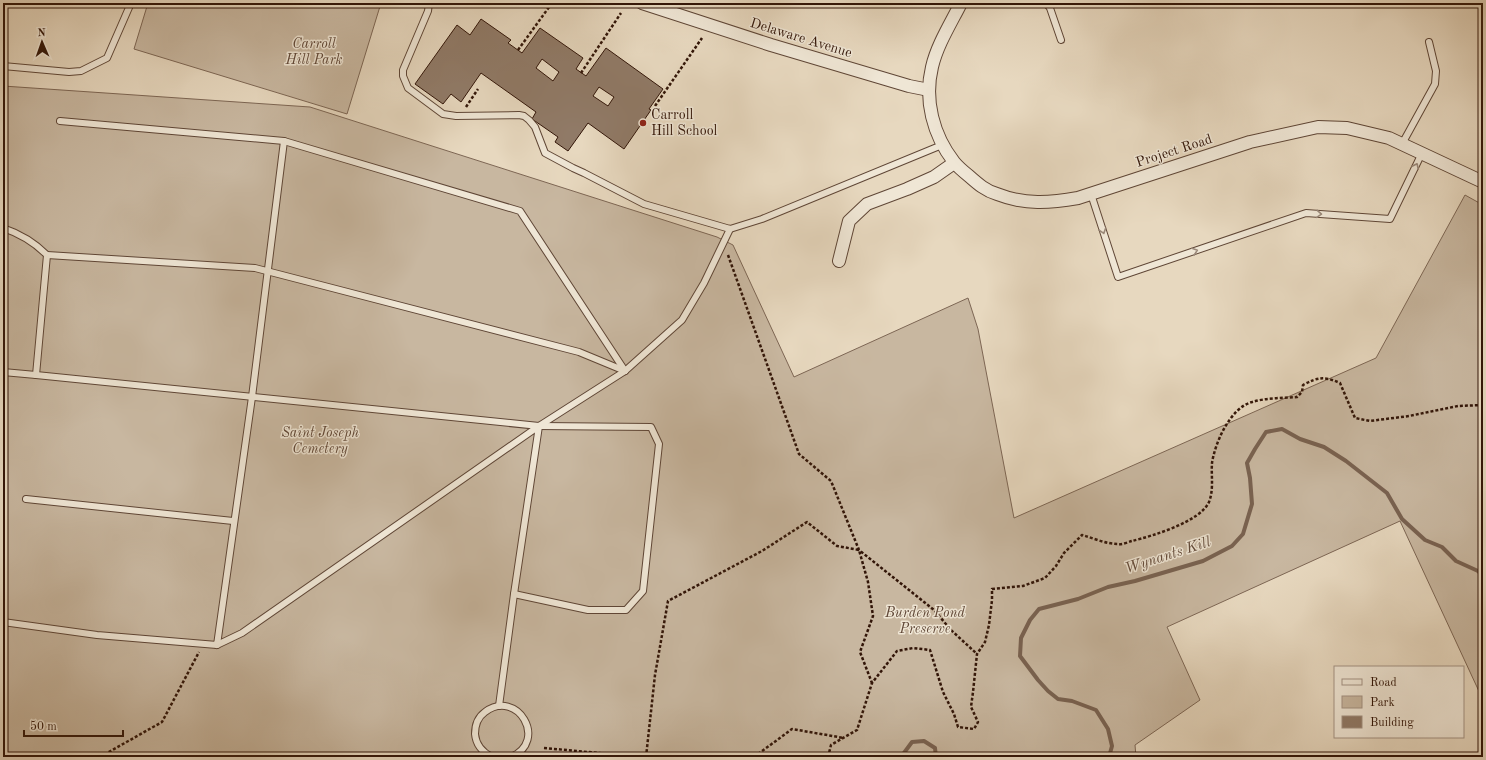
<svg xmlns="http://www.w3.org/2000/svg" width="1486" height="760" viewBox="0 0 1486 760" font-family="'Old Standard TT',serif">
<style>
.green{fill:#c8b7a0;stroke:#7d6654}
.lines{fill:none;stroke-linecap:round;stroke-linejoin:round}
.stream{stroke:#796251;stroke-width:4}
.building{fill:#907a67;stroke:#321508;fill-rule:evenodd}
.service-casing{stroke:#5f4636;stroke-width:8}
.minor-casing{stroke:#5f4636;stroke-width:14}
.path{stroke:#321508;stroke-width:2.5;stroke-dasharray:3 2;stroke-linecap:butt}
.service{stroke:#efe6d5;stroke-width:6}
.minor{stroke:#efe6d5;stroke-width:12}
.oneway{stroke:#9a8879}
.poi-dot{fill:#8f2418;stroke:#efe6d5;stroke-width:1.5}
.labels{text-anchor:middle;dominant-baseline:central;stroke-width:3;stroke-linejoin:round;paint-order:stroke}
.street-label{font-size:14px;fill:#321508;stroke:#efe6d5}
.park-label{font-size:14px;font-style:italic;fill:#5f4636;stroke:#efe6d5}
.poi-label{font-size:14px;fill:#321508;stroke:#efe6d5;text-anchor:start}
.water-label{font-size:15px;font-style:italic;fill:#624938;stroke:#efe6d5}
</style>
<rect width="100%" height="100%" fill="#e7d8bf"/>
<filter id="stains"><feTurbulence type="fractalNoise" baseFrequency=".005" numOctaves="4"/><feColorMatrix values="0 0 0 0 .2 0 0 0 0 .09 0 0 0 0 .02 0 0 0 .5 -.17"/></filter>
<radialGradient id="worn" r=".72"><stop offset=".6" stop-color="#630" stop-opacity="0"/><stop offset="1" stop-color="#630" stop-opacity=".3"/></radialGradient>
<g class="green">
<path d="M 148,3 L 381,3 L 347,114 L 134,49 Z"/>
<path d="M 3,86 L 310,107 L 717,237 L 733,245 L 794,377 L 968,298 L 978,329 L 1014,518 L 1376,358 L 1465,195 L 1483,205 L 1483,700 L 1400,521 L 1167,627 L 1200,700 L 1135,745 L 1136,757 L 3,757 Z"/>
</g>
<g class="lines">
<g class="stream">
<path d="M 901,757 L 912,742 L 924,741 L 935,748 L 936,757"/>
<path d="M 1049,757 L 1054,756 L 1059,757"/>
<path d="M 1109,757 L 1112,746 L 1108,729 L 1096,710 L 1072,701 L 1058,699 L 1048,691 L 1038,680 L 1020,656 L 1021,638 L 1030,620 L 1039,609 L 1078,599 L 1108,587 L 1135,581 L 1203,561 L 1232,546 L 1243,534 L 1252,504 L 1250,478 L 1247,463 L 1255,449 L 1266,432 L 1282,429 L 1300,439 L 1324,447 L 1346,461 L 1387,493 L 1402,519 L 1425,540 L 1442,547 L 1456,561 L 1478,571 L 1483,576"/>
</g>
</g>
<path class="building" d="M 481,19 L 511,40 L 508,43 L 522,53 L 540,28 L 583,58 L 576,69 L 586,76 L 606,48 L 663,89 L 649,109 L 651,110 L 624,149 L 588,123 L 568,151 L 555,142 L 558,137 L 532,119 L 536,112 L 481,73 L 461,102 L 451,94 L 443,104 L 415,84 L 457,25 L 470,35 ZM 542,59 L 559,72 L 553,81 L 536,68 ZM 599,87 L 614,97 L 608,106 L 593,96 Z"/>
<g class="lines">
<defs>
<g id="service">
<path d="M 429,3 L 428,11 L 403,70 L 403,76 L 408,88 L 443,114 L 456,116 L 519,115 L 524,116 L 529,120 L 535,127 L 545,153 L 573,168 L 584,173 L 644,204 L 730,229 L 762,219 L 942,145"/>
<path d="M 1046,3 L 1050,8 L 1061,40"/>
<path d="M 3,66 L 69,72 L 81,71 L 107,58 L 131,3"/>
<path d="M 60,121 L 284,141 L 520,211 L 625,371"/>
<path d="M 1402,144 L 1435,84 L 1436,71 L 1429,42"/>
<path d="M 1091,194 L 1118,277 L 1306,213 L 1390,219 L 1422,153"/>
<path d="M 3,228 C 18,233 35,243 47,255 L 36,375 L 3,372"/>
<path d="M 47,255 L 255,268 L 579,352 L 625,371"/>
<path d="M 36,375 L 539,426 L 625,371 L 682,320 L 704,283 L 730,229"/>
<path d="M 26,499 L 233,521"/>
<path d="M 514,594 L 588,610 L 626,610 L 643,591 L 659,444 L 651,427 L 539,426"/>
<path d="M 3,622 L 97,635 L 217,645 L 252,397 L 284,141"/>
<path d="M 217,645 L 242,633 L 539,426 L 514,594 L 499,706"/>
<path d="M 492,757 C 482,752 476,745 475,734 C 475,726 478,717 485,712 C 517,688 549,741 511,757"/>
</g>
<g id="minor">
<path d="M 642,3 L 771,45 L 909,86 L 929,90"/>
<path d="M 961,3 C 951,23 937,45 932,67 C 924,100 933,135 954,162 C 958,167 964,172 969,176 C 978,184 986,191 997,194 C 1025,205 1050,203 1078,198 L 1250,142 L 1318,127 L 1347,128 L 1389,138 L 1483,182"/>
<path d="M 839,261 L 849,221 L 867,204 L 907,189 L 934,177 L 954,163"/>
</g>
</defs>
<use href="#service" class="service-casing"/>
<use href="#minor" class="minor-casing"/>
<g class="path">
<path d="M 518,50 L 552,3"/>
<path d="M 581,73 L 621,13"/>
<path d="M 655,106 L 702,38"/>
<path d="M 466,107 L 478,89"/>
<path d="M 728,255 L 799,454 L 831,481 L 859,550 L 934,610 L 951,630 L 977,654"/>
<path d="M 544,748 L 643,757"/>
<path d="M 100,757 L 162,722 L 199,652"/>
<path d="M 646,757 L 655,675 L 668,601 L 762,551 L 807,522 L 837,546 L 859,550 L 868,582 L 873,616 L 860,652 L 872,683"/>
<path d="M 754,757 L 792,729 L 844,738"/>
<path d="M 828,757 L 831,745 L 857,730 L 872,683 L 897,651 L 913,648 L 930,650 L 943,692 L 954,714 L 958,727 L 974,729 L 978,722 L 971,707 L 973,692 L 977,654 L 985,642 L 989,625 L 992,600 L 992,589 L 1023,586 L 1045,578 L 1056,566 L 1064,553 L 1082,535 C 1093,538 1106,544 1118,544 C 1122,545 1128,542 1132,541 C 1152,536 1200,522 1209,502 C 1214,489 1211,476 1212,463 C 1215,443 1230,408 1252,402 C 1265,398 1283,398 1297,397 L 1302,392 L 1303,385 C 1318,377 1324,376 1340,383 L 1355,418 L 1370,421 L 1409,416 L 1458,406 L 1483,405"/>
</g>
<use href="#service" class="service"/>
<use href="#minor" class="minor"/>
</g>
<defs><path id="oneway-chevron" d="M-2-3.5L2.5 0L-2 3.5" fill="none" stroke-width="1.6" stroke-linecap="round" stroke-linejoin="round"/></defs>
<g class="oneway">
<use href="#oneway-chevron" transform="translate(1416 166) rotate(-64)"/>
<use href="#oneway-chevron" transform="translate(1319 214) rotate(4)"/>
<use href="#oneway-chevron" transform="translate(1103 231) rotate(72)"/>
<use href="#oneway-chevron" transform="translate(1195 251) rotate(-19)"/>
</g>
<circle class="poi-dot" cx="643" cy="123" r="4"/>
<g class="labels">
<g class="street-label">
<text transform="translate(801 38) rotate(17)">Delaware Avenue</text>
<text transform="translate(1174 151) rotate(-18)">Project Road</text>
</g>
<g class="park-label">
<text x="314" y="44">Carroll<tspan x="314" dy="16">Hill Park</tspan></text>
<text x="320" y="433">Saint Joseph<tspan x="320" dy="16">Cemetery</tspan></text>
<text x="925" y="613">Burden Pond<tspan x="925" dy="16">Preserve</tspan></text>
</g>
<g class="poi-label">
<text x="651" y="115">Carroll<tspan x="651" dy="16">Hill School</tspan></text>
</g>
<g class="water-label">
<text transform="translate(1168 556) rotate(-18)">Wynants Kill</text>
</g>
</g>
<rect width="1486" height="760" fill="none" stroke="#e7d8bf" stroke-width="16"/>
<rect x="4" y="4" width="1478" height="752" fill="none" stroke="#321508" stroke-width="2"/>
<rect x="8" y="8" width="1470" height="744" fill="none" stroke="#321508"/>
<rect x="1334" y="666" width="130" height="72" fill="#efe6d5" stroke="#a39283"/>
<rect x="1342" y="679" width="20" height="6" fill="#efe6d5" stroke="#a39283"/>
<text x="1370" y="686" font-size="12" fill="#321508">Road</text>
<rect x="1342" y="696" width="20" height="12" fill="#c8b7a0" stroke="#a39283"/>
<text x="1370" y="706" font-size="12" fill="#321508">Park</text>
<rect x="1342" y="716" width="20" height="12" fill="#907a67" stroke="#a39283"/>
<text x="1370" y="726" font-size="12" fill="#321508">Building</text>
<g transform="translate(42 42) rotate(358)" stroke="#efe6d5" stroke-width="3" paint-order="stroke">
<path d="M0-3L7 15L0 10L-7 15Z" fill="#321508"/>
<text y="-6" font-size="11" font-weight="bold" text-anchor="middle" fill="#321508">N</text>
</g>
<path d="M24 730v6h99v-6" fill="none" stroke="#321508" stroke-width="2"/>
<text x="30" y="730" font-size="12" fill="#321508" stroke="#efe6d5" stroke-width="3" paint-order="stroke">50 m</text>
<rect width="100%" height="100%" filter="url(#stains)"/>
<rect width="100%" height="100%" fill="url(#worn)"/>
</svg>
